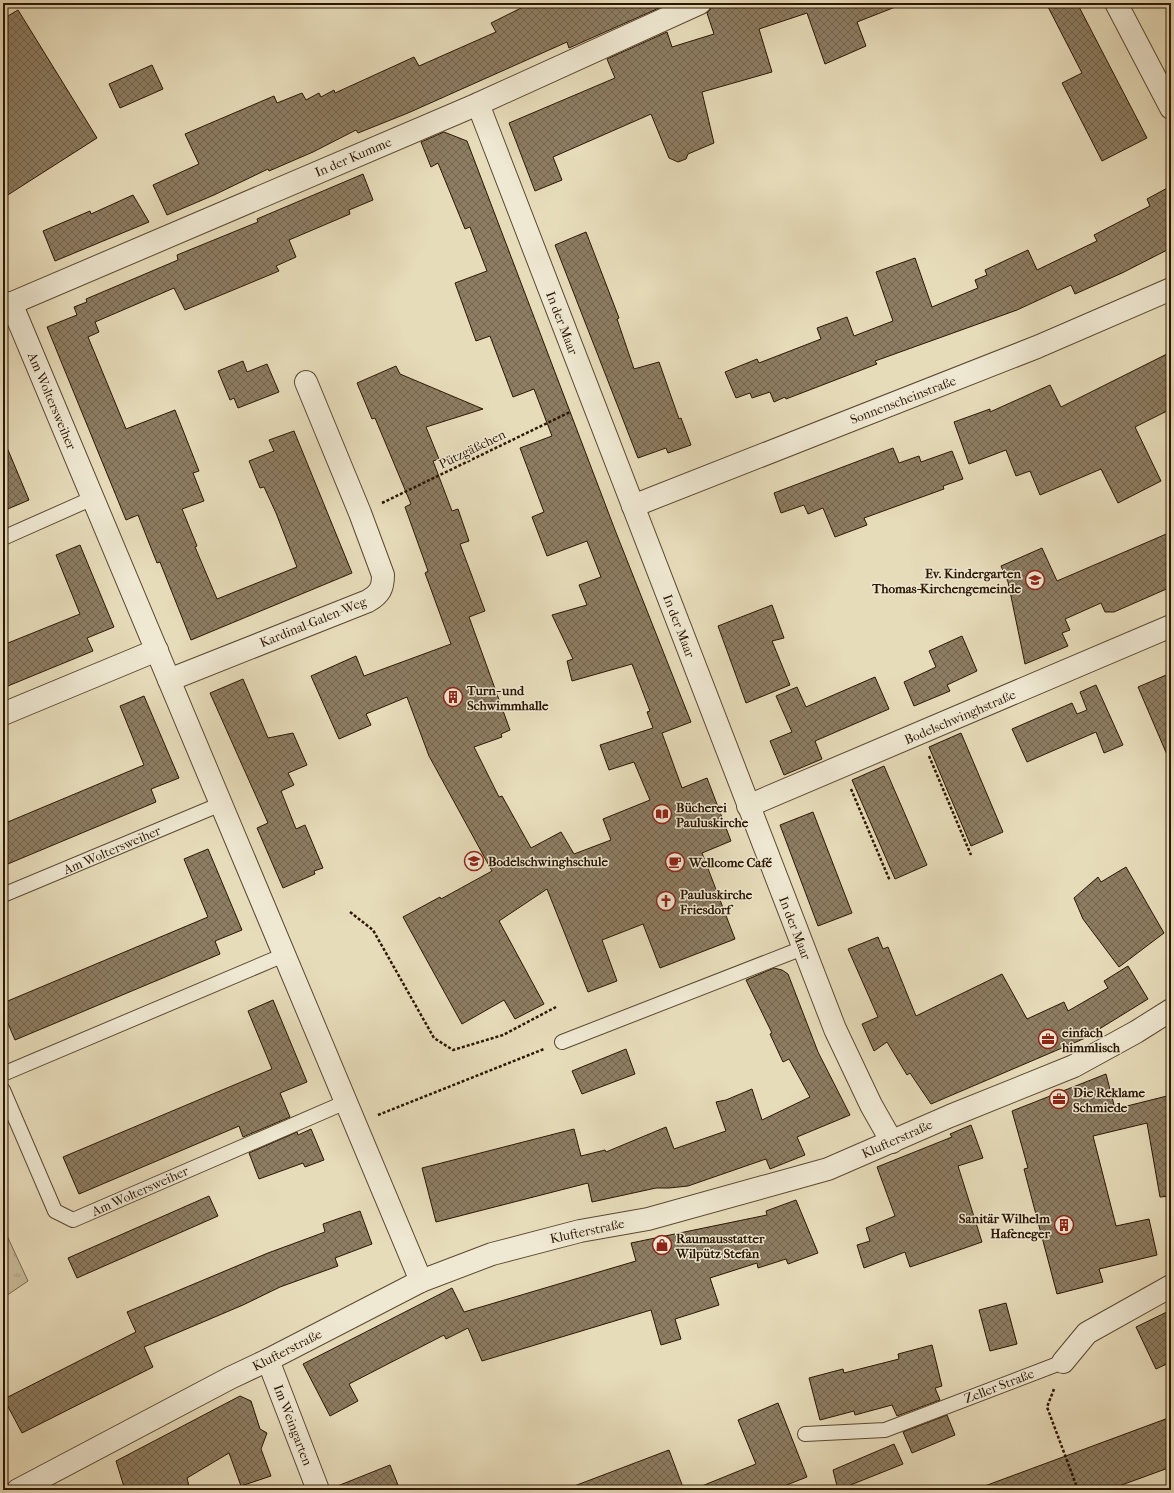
<svg xmlns="http://www.w3.org/2000/svg" width="1174" height="1493" viewBox="0 0 1174 1493" font-family="'IM FELL French Canon',serif">
<style>
.park{fill:url(#park-tufts);stroke:#7a694f}
.building{fill:url(#building-cross-hatch);stroke:#2c1703}
.lines{fill:none;stroke-linecap:round;stroke-linejoin:round}
.service-casing{stroke:#5b4831;stroke-width:16}
.minor-casing{stroke:#5b4831;stroke-width:24}
.path{stroke:#2c1703;stroke-width:2.5;stroke-dasharray:3 2;stroke-linecap:butt}
.service{stroke:#efe8d2;stroke-width:14}
.minor{stroke:#efe8d2;stroke-width:22}
.labels{text-anchor:middle;dominant-baseline:central;stroke-width:3;stroke-linejoin:round;paint-order:stroke}
.street-label{font-size:13px;fill:#2c1703;stroke:#efe8d2}
.poi-label{font-size:13px;font-weight:bold;fill:#2c1703;stroke:#efe8d2;text-anchor:start}
</style>
<defs>
<pattern id="park-tufts" width="24" height="20" patternUnits="userSpaceOnUse"><rect width="24" height="20" fill="#c7bb9b"/><path d="M3 7l-1-3M5 7V3M7 7l1-3M15 17l-1-3M17 17v-4M19 17l1-3" fill="none" stroke="#aba084"/></pattern>
<pattern id="building-cross-hatch" width="8" height="8" patternUnits="userSpaceOnUse"><rect width="8" height="8" fill="#8d7d62"/><path d="M0 0l8 8M0 8l8-8" fill="none" stroke="#73654f"/></pattern>
</defs>
<rect width="100%" height="100%" fill="#e7dcba"/>
<filter id="stains"><feTurbulence type="fractalNoise" baseFrequency=".005" numOctaves="4"/><feColorMatrix values="0 0 0 0 .2 0 0 0 0 .09 0 0 0 0 .02 0 0 0 .5 -.17"/></filter>
<radialGradient id="worn" r=".72"><stop offset=".6" stop-color="#630" stop-opacity="0"/><stop offset="1" stop-color="#630" stop-opacity=".3"/></radialGradient>
<path class="park" d="M 3,1227 L 28,1281 L 3,1298 Z"/>
<g class="building">
<path d="M 531,3 L 658,3 L 659,8 L 569,48 L 567,42 L 408,113 L 358,133 L 356,130 L 313,152 L 269,171 L 268,169 L 214,195 L 167,215 L 153,185 L 199,164 L 185,134 L 274,96 L 277,103 L 302,93 L 306,100 L 319,93 L 321,97 L 334,90 L 335,93 L 414,57 L 419,66 L 496,32 L 491,23 Z"/>
<path d="M 712,3 L 825,3 L 826,6 L 832,3 L 902,3 L 903,4 L 857,22 L 866,46 L 825,64 L 807,13 L 759,29 L 772,72 L 702,92 L 714,143 L 688,154 L 686,159 L 678,162 L 669,158 L 651,114 L 553,157 L 562,180 L 535,191 L 509,123 L 615,78 L 607,59 L 667,32 L 672,47 L 714,34 L 707,13 L 710,10 Z"/>
<path d="M 1046,3 L 1077,3 L 1147,138 L 1102,161 L 1062,83 L 1082,73 Z"/>
<path d="M 18,10 L 97,138 L 3,198 L 3,19 Z"/>
<path d="M 152,65 L 163,89 L 120,108 L 109,84 Z"/>
<path d="M 444,132 L 467,141 L 615,530 L 691,722 L 662,733 L 682,788 L 707,778 L 731,841 L 702,853 L 735,939 L 660,968 L 643,924 L 602,940 L 617,981 L 588,992 L 547,889 L 499,921 L 544,1004 L 515,1019 L 504,1000 L 462,1024 L 403,917 L 440,897 L 441,899 L 492,871 L 429,756 L 407,697 L 366,714 L 371,725 L 339,739 L 311,676 L 356,656 L 364,676 L 451,644 L 425,573 L 428,571 L 405,507 L 411,504 L 375,418 L 372,419 L 357,383 L 396,366 L 400,374 L 483,409 L 426,427 L 439,459 L 433,461 L 452,511 L 458,509 L 469,541 L 460,544 L 485,611 L 469,617 L 510,730 L 501,734 L 502,737 L 474,747 L 499,797 L 502,796 L 531,848 L 561,832 L 574,854 L 611,840 L 603,819 L 650,800 L 634,762 L 609,770 L 600,745 L 653,728 L 647,712 L 650,711 L 632,664 L 572,681 L 567,661 L 573,659 L 552,615 L 587,605 L 579,585 L 601,577 L 587,541 L 547,556 L 532,517 L 544,512 L 520,448 L 552,436 L 534,389 L 513,397 L 490,336 L 476,341 L 455,283 L 487,271 L 470,227 L 465,229 L 438,163 L 431,167 L 421,142 Z"/>
<path d="M 363,174 L 373,200 L 349,210 L 350,214 L 289,240 L 296,257 L 276,266 L 279,271 L 185,310 L 174,288 L 95,322 L 99,332 L 88,337 L 126,429 L 175,410 L 199,471 L 193,473 L 204,501 L 182,509 L 197,546 L 195,547 L 217,599 L 297,567 L 276,513 L 264,487 L 260,488 L 249,461 L 274,451 L 269,440 L 294,431 L 352,573 L 191,640 L 160,562 L 157,563 L 138,515 L 126,520 L 47,327 L 77,315 L 74,307 L 87,302 L 86,299 L 178,260 L 177,255 L 258,222 L 257,219 Z"/>
<path d="M 1171,186 L 1171,248 L 1122,273 L 1075,294 L 1071,285 L 1017,310 L 875,361 L 877,364 L 786,399 L 785,397 L 774,402 L 770,392 L 752,398 L 750,393 L 736,398 L 725,372 L 757,359 L 759,363 L 821,339 L 817,328 L 847,317 L 854,336 L 893,321 L 876,272 L 915,258 L 932,307 L 978,288 L 975,280 L 987,275 L 985,270 L 1028,250 L 1037,270 L 1097,241 L 1094,235 L 1150,206 L 1147,199 Z"/>
<path d="M 133,195 L 149,222 L 55,261 L 43,231 L 90,211 L 91,214 Z"/>
<path d="M 586,232 L 619,318 L 617,319 L 634,369 L 659,362 L 679,419 L 681,418 L 691,445 L 668,453 L 666,448 L 638,458 L 555,245 Z"/>
<path d="M 1171,352 L 1171,409 L 1135,427 L 1161,481 L 1118,503 L 1101,469 L 1040,495 L 1030,471 L 1016,476 L 1006,450 L 969,464 L 954,422 L 990,409 L 990,412 L 1050,385 L 1061,407 Z"/>
<path d="M 243,361 L 247,372 L 267,364 L 279,392 L 238,408 L 234,398 L 230,400 L 218,371 Z"/>
<path d="M 3,438 L 29,500 L 3,511 Z"/>
<path d="M 893,448 L 899,463 L 919,456 L 921,462 L 952,451 L 963,479 L 943,486 L 944,489 L 864,518 L 867,525 L 835,537 L 823,508 L 808,514 L 804,505 L 781,513 L 774,493 Z"/>
<path d="M 1171,532 L 1171,587 L 1114,612 L 1105,612 L 1101,603 L 1065,619 L 1070,630 L 1062,633 L 1068,646 L 1025,664 L 1008,582 L 1001,566 L 1042,548 L 1057,581 Z"/>
<path d="M 80,545 L 114,627 L 87,638 L 93,651 L 3,688 L 3,645 L 80,614 L 56,555 Z"/>
<path d="M 772,605 L 784,638 L 772,641 L 790,685 L 746,703 L 718,626 Z"/>
<path d="M 962,636 L 977,671 L 947,685 L 950,691 L 914,706 L 904,682 L 936,667 L 929,651 Z"/>
<path d="M 1171,673 L 1171,764 L 1138,687 Z"/>
<path d="M 875,677 L 889,709 L 815,741 L 822,759 L 784,775 L 770,741 L 792,732 L 776,696 L 797,687 L 806,707 Z"/>
<path d="M 243,679 L 268,738 L 293,733 L 307,765 L 288,773 L 294,785 L 281,791 L 296,829 L 305,825 L 323,868 L 314,871 L 315,874 L 283,888 L 257,828 L 268,823 L 210,693 Z"/>
<path d="M 1096,685 L 1123,745 L 1104,753 L 1096,732 L 1027,762 L 1012,729 L 1072,703 L 1077,714 L 1087,710 L 1080,692 Z"/>
<path d="M 144,696 L 179,778 L 151,789 L 156,802 L 3,866 L 3,824 L 144,765 L 120,706 Z"/>
<path d="M 961,733 L 1003,832 L 971,846 L 929,747 Z"/>
<path d="M 884,766 L 927,865 L 895,879 L 852,780 Z"/>
<path d="M 813,812 L 852,913 L 818,926 L 780,825 Z"/>
<path d="M 208,849 L 242,930 L 215,941 L 220,954 L 15,1040 L 3,1012 L 3,1003 L 208,917 L 184,859 Z"/>
<path d="M 1126,867 L 1164,933 L 1119,967 L 1083,919 L 1074,898 L 1098,877 L 1101,882 Z"/>
<path d="M 878,937 L 883,949 L 888,947 L 916,1016 L 1002,974 L 1027,1019 L 1064,1002 L 1068,1011 L 1108,988 L 1104,981 L 1128,966 L 1148,999 L 1083,1039 L 931,1104 L 910,1073 L 907,1075 L 887,1042 L 874,1051 L 862,1024 L 878,1017 L 848,949 Z"/>
<path d="M 774,968 L 782,970 L 788,974 L 818,1052 L 850,1115 L 797,1137 L 805,1155 L 770,1169 L 766,1159 L 688,1186 L 669,1188 L 656,1188 L 592,1202 L 588,1183 L 436,1222 L 422,1168 L 574,1129 L 581,1156 L 605,1150 L 606,1152 L 666,1127 L 674,1149 L 726,1131 L 716,1102 L 726,1100 L 752,1089 L 762,1120 L 810,1097 L 789,1059 L 783,1062 L 770,1034 L 772,1033 L 746,980 Z"/>
<path d="M 273,1000 L 307,1082 L 280,1093 L 290,1117 L 243,1137 L 239,1126 L 79,1194 L 63,1157 L 272,1069 L 248,1011 Z"/>
<path d="M 626,1049 L 635,1074 L 582,1094 L 572,1071 Z"/>
<path d="M 1106,1074 L 1115,1109 L 1171,1095 L 1171,1196 L 1160,1197 L 1147,1123 L 1093,1136 L 1116,1226 L 1149,1219 L 1157,1255 L 1099,1269 L 1103,1282 L 1057,1294 L 1024,1169 L 1028,1168 L 1012,1111 Z"/>
<path d="M 971,1125 L 983,1158 L 958,1166 L 982,1242 L 910,1267 L 905,1252 L 864,1268 L 857,1245 L 870,1241 L 866,1228 L 895,1216 L 877,1167 L 952,1137 L 950,1134 Z"/>
<path d="M 311,1129 L 324,1160 L 305,1167 L 303,1163 L 259,1179 L 249,1153 L 297,1132 L 298,1135 Z"/>
<path d="M 209,1196 L 218,1216 L 77,1278 L 68,1258 Z"/>
<path d="M 796,1200 L 818,1253 L 788,1264 L 786,1259 L 758,1268 L 757,1263 L 710,1278 L 719,1305 L 675,1319 L 681,1339 L 661,1345 L 651,1310 L 482,1361 L 468,1328 L 446,1339 L 444,1335 L 349,1384 L 358,1401 L 330,1416 L 303,1364 L 452,1288 L 464,1312 L 636,1261 L 631,1243 L 767,1215 L 766,1211 Z"/>
<path d="M 360,1211 L 372,1244 L 335,1258 L 338,1266 L 280,1287 L 243,1305 L 144,1347 L 153,1367 L 22,1433 L 4,1399 L 136,1332 L 127,1312 L 268,1253 L 325,1232 L 323,1224 Z"/>
<path d="M 1006,1303 L 1017,1344 L 990,1351 L 979,1310 Z"/>
<path d="M 1171,1310 L 1171,1362 L 1156,1369 L 1136,1327 Z"/>
<path d="M 932,1345 L 942,1386 L 935,1388 L 940,1400 L 897,1416 L 892,1405 L 855,1415 L 854,1411 L 820,1420 L 809,1378 L 843,1369 L 844,1373 L 899,1359 L 898,1354 Z"/>
<path d="M 240,1396 L 251,1401 L 260,1429 L 267,1433 L 261,1449 L 271,1476 L 241,1486 L 229,1453 L 187,1478 L 190,1490 L 125,1490 L 116,1461 Z"/>
<path d="M 778,1403 L 807,1477 L 774,1490 L 692,1490 L 756,1464 L 738,1420 Z"/>
<path d="M 947,1415 L 955,1435 L 912,1453 L 903,1432 Z"/>
<path d="M 1171,1417 L 1171,1467 L 1108,1490 L 983,1490 L 982,1487 Z"/>
<path d="M 894,1444 L 903,1464 L 838,1490 L 833,1470 Z"/>
<path d="M 669,1450 L 684,1490 L 569,1490 L 569,1488 Z"/>
<path d="M 390,1465 L 400,1490 L 330,1490 L 330,1489 Z"/>
</g>
<g class="lines">
<defs>
<g id="service">
<path d="M 3,538 L 93,498"/>
<path d="M 3,895 L 221,804"/>
<path d="M 562,1042 L 803,948"/>
<path d="M 3,1074 L 284,955"/>
<path d="M 3,1090 L 55,1211 L 73,1220 L 346,1102"/>
<path d="M 805,1434 L 885,1430 L 1063,1362"/>
</g>
<g id="minor">
<path d="M 1116,3 L 1171,108"/>
<path d="M 478,104 L 835,1029 L 871,1105 L 892,1142"/>
<path d="M 11,303 L 421,1281"/>
<path d="M 3,307 L 478,104 L 700,3"/>
<path d="M 633,506 L 1037,347 L 1171,289"/>
<path d="M 169,680 L 368,601 C 380,594 383,588 383,575 L 360,513 L 306,382"/>
<path d="M 3,714 L 157,650"/>
<path d="M 748,806 L 1171,626"/>
<path d="M 268,1360 L 318,1490"/>
<path d="M 1063,1362 L 1087,1333 L 1171,1286"/>
<path d="M 18,1490 L 230,1378 L 268,1360 L 421,1281 L 492,1254 L 580,1231 L 648,1219 L 828,1169 L 950,1116 L 1074,1066 L 1136,1032 L 1171,1010"/>
</g>
</defs>
<use href="#service" class="service-casing"/>
<use href="#minor" class="minor-casing"/>
<g class="path">
<path d="M 382,503 L 570,412"/>
<path d="M 929,756 L 971,855"/>
<path d="M 851,789 L 890,881"/>
<path d="M 350,912 L 373,930 L 434,1038 L 453,1050 L 503,1035 L 556,1007"/>
<path d="M 378,1115 L 544,1049"/>
<path d="M 1054,1389 L 1047,1407 L 1078,1490"/>
</g>
<use href="#service" class="service"/>
<use href="#minor" class="minor"/>
</g>
<defs>
<symbol id="school-ring" viewBox="-11 -11 22 22"><circle r="9.5" fill="#efe8d2" stroke="#8f2418" stroke-width="1.5"/><path d="M0-5L7-2L0 1L-7-2ZM-4 1L0 2.5L4 1V4Q0 6-4 4Z" fill="#8f2418"/></symbol>
<symbol id="building-ring" viewBox="-11 -11 22 22"><circle r="9.5" fill="#efe8d2" stroke="#8f2418" stroke-width="1.5"/><path d="M-4-6H4V6H1V3H-1V6H-4ZM-2.5-4.3h1.7v1.8h-1.7ZM.8-4.3h1.7v1.8H.8ZM-2.5-1h1.7V.8h-1.7ZM.8-1h1.7V.8H.8Z" fill="#8f2418"/></symbol>
<symbol id="library-ring" viewBox="-11 -11 22 22"><circle r="9.5" fill="#efe8d2" stroke="#8f2418" stroke-width="1.5"/><path d="M-6-4Q-3-5.5-.7-3.5V5Q-3 3-6 4ZM6-4Q3-5.5 .7-3.5V5Q3 3 6 4Z" fill="#8f2418"/></symbol>
<symbol id="cafe-ring" viewBox="-11 -11 22 22"><circle r="9.5" fill="#efe8d2" stroke="#8f2418" stroke-width="1.5"/><path d="M-5.5-4.5H6V0H3Q3 3.5 0 3.5H-2.5Q-5.5 3.5-5.5 0ZM3-3.2v2h1.7v-2ZM-6 4.5H4V6H-6Z" fill="#8f2418"/></symbol>
<symbol id="church-ring" viewBox="-11 -11 22 22"><circle r="9.5" fill="#efe8d2" stroke="#8f2418" stroke-width="1.5"/><path d="M-1.2-6h2.4v3.5h3.3v2.4h-3.3V6h-2.4V-.1h-3.3v-2.4h3.3Z" fill="#8f2418"/></symbol>
<symbol id="office-ring" viewBox="-11 -11 22 22"><circle r="9.5" fill="#efe8d2" stroke="#8f2418" stroke-width="1.5"/><path d="M-6-3h4V-5.5h4V-3h4V5H-6ZM-1-4.5V-3h2v-1.5ZM-6 0V1H6V0Z" fill="#8f2418"/></symbol>
<symbol id="shop-ring" viewBox="-11 -11 22 22"><circle r="9.5" fill="#efe8d2" stroke="#8f2418" stroke-width="1.5"/><path d="M-5-2.5h2.3a2.7 3.5 0 0 1 5.4 0H5L5.5 6h-11ZM-1.5-2.5h3a1.5 2.3 0 0 0-3 0Z" fill="#8f2418"/></symbol>
</defs>
<g fill-rule="evenodd">
<use href="#school-ring" x="1024" y="569" width="22" height="22"/>
<use href="#building-ring" x="442" y="686" width="22" height="22"/>
<use href="#library-ring" x="651" y="803" width="22" height="22"/>
<use href="#school-ring" x="463" y="850" width="22" height="22"/>
<use href="#cafe-ring" x="664" y="851" width="22" height="22"/>
<use href="#church-ring" x="655" y="890" width="22" height="22"/>
<use href="#office-ring" x="1037" y="1028" width="22" height="22"/>
<use href="#office-ring" x="1048" y="1088" width="22" height="22"/>
<use href="#building-ring" x="1053" y="1214" width="22" height="22"/>
<use href="#shop-ring" x="651" y="1234" width="22" height="22"/>
</g>
<g class="labels">
<g class="street-label">
<text transform="translate(353 157) rotate(-23)">In der Kumme</text>
<text transform="translate(562 323) rotate(69)">In der Maar</text>
<text transform="translate(903 400) rotate(-21)">Sonnenscheinstraße</text>
<text transform="translate(52 401) rotate(67)">Am Woltersweiher</text>
<text transform="translate(472 449) rotate(-26)">Pützgäßchen</text>
<text transform="translate(313 622) rotate(-22)">Kardinal-Galen-Weg</text>
<text transform="translate(679 626) rotate(69)">In der Maar</text>
<text transform="translate(960 717) rotate(-23)">Bodelschwinghstraße</text>
<text transform="translate(112 850) rotate(-23)">Am Woltersweiher</text>
<text transform="translate(795 928) rotate(69)">In der Maar</text>
<text transform="translate(897 1139) rotate(-24)">Klufterstraße</text>
<text transform="translate(140 1191) rotate(-24)">Am Woltersweiher</text>
<text transform="translate(587 1231) rotate(-12)">Klufterstraße</text>
<text transform="translate(287 1350) rotate(-27)">Klufterstraße</text>
<text transform="translate(999 1386) rotate(-21)">Zeller Straße</text>
<text transform="translate(293 1425) rotate(69)">Im Weingarten</text>
</g>
<g class="poi-label">
<text x="1021" y="573" text-anchor="end">Ev. Kindergarten<tspan x="1021" dy="15">Thomas-Kirchengemeinde</tspan></text>
<text x="467" y="690">Turn- und<tspan x="467" dy="15">Schwimmhalle</tspan></text>
<text x="676" y="807">Bücherei<tspan x="676" dy="15">Pauluskirche</tspan></text>
<text x="488" y="861">Bodelschwinghschule</text>
<text x="689" y="862">Wellcome Café</text>
<text x="680" y="894">Pauluskirche<tspan x="680" dy="15">Friesdorf</tspan></text>
<text x="1062" y="1032">einfach<tspan x="1062" dy="15">himmlisch</tspan></text>
<text x="1073" y="1092">Die Reklame<tspan x="1073" dy="15">Schmiede</tspan></text>
<text x="1050" y="1218" text-anchor="end">Sanitär Wilhelm<tspan x="1050" dy="15">Hafeneger</tspan></text>
<text x="676" y="1238">Raumausstatter<tspan x="676" dy="15">Wilpütz Stefan</tspan></text>
</g>
</g>
<rect width="1174" height="1493" fill="none" stroke="#e7dcba" stroke-width="16"/>
<rect x="4" y="4" width="1166" height="1485" fill="none" stroke="#2c1703" stroke-width="2"/>
<rect x="8" y="8" width="1158" height="1477" fill="none" stroke="#2c1703"/>
<rect width="100%" height="100%" filter="url(#stains)"/>
<rect width="100%" height="100%" fill="url(#worn)"/>
</svg>
